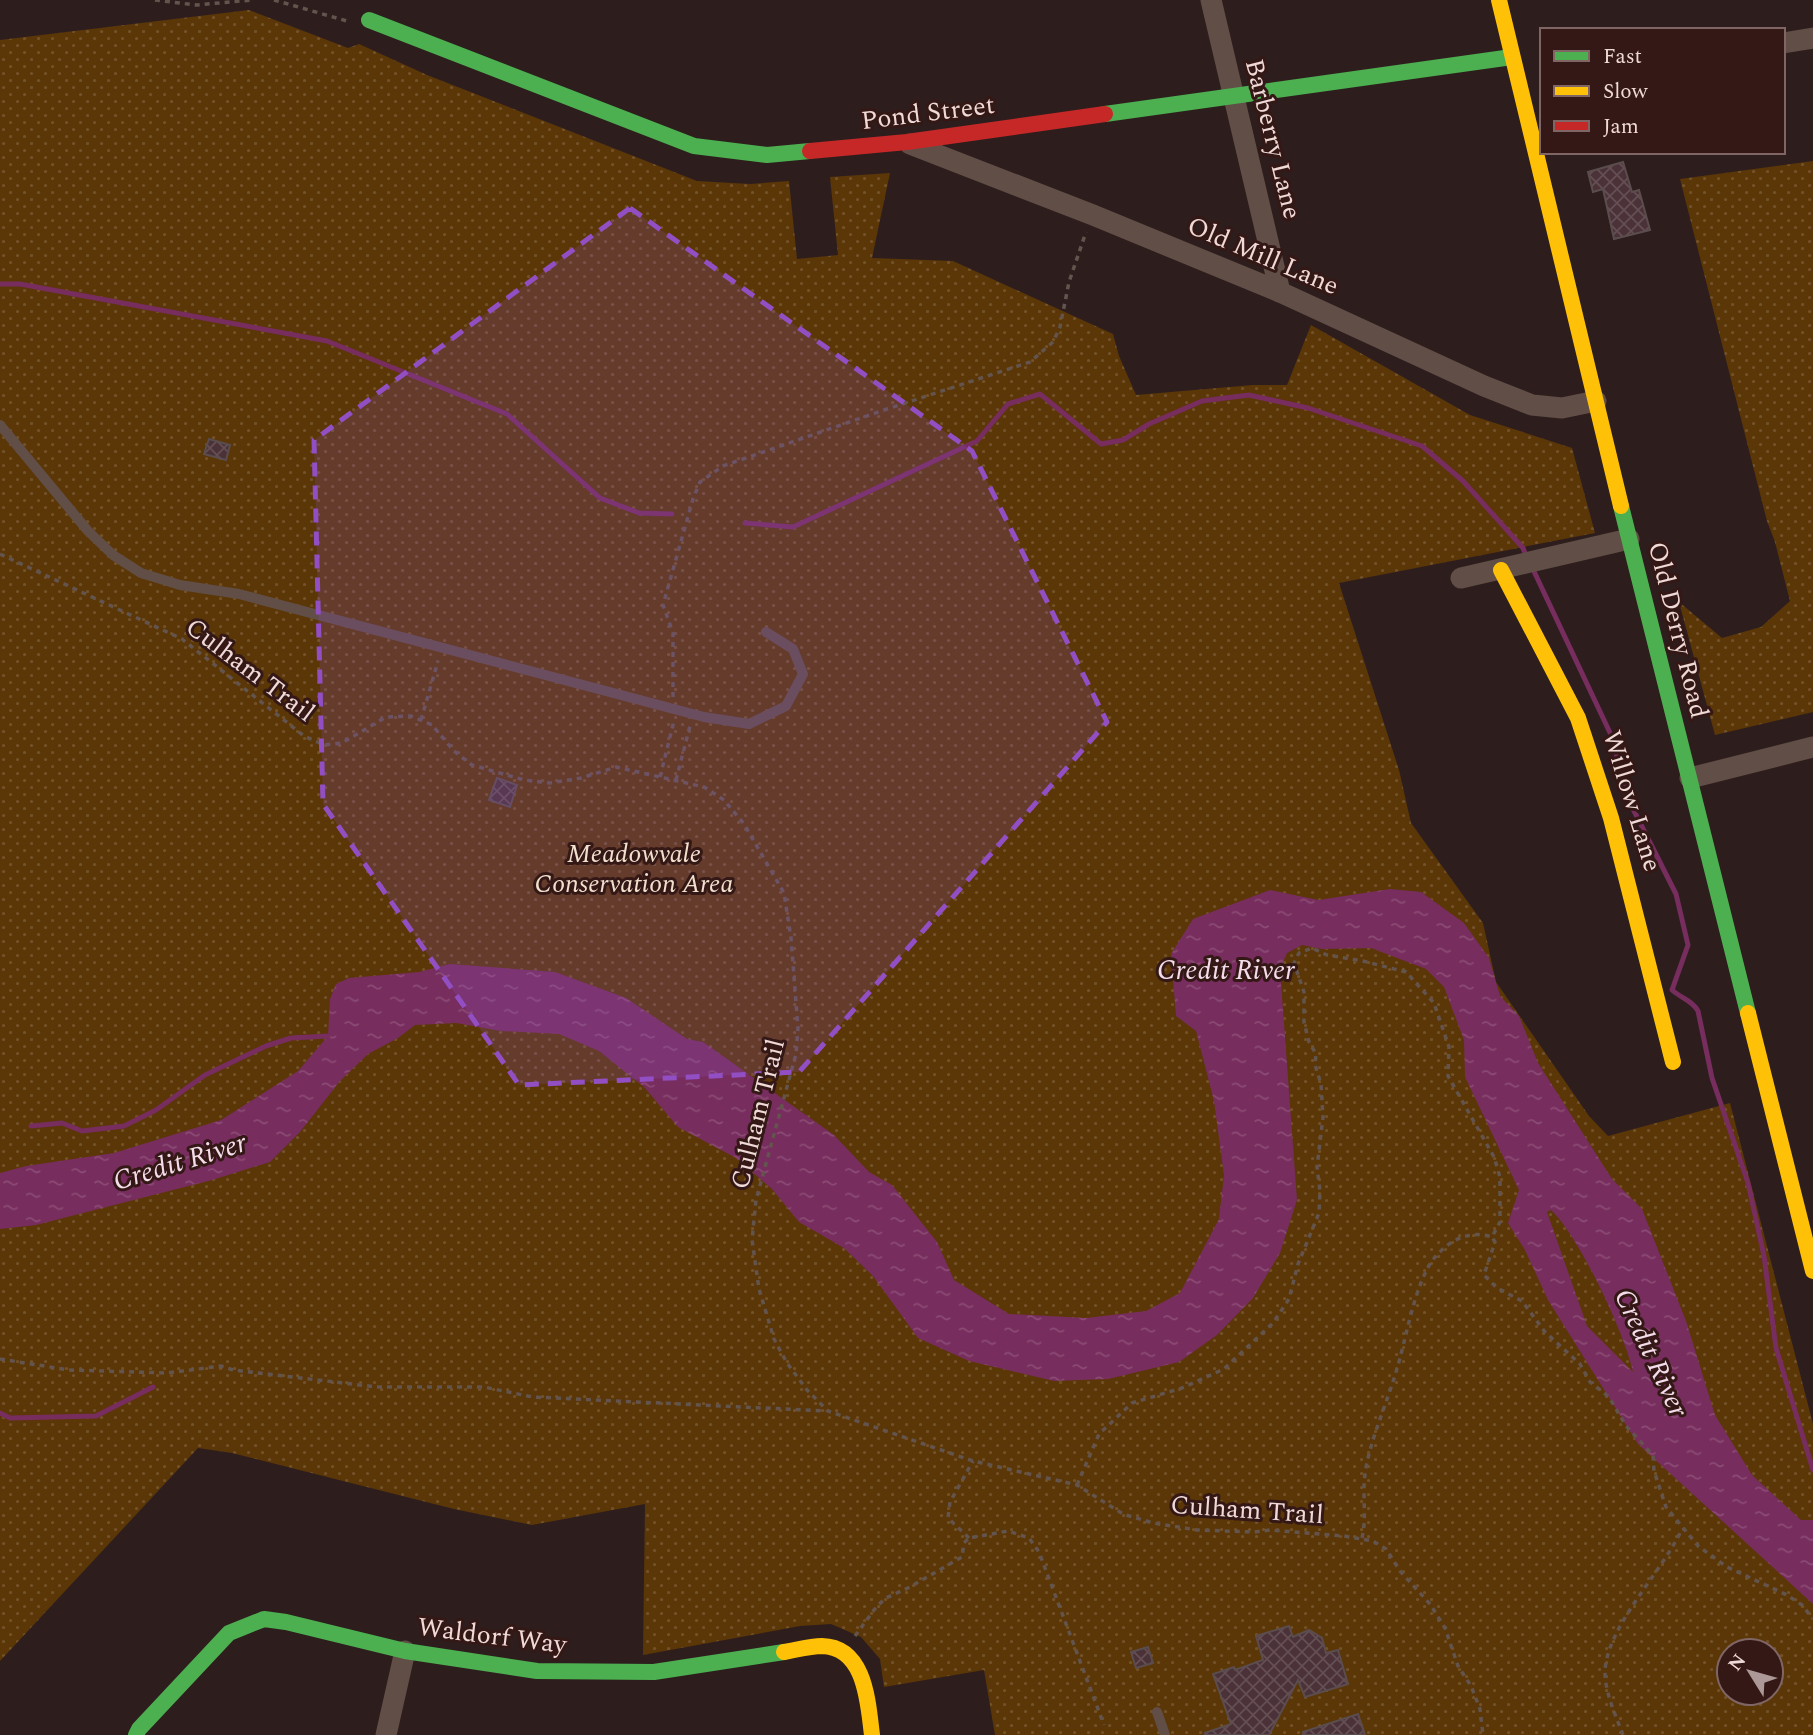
<svg xmlns="http://www.w3.org/2000/svg" width="1813" height="1735" viewBox="0 0 1813 1735" font-family="Spectral,serif">
<style>
.park{fill:url(#park-dots);fill-rule:evenodd}
.water{fill:url(#water-ripples);fill-rule:evenodd}
.lines{fill:none;stroke-linecap:round;stroke-linejoin:round}
.stream{stroke:#772d5e;stroke-width:5}
.building{fill:url(#building-cross-hatch);stroke:#5b4d4e;stroke-width:2}
.path{stroke:#63544e;stroke-width:3.5;stroke-dasharray:5 5;stroke-linecap:butt}
.lane{stroke:#614e47;stroke-width:10}
.street{stroke:#614e47;stroke-width:21}
.fast{stroke:#4caf50;stroke-width:16}
.slow{stroke:#ffc107;stroke-width:16}
.jam{stroke:#c62828;stroke-width:16}
.marked{fill:#924fc4;fill-opacity:0.2;stroke:#924fc4;stroke-width:5;stroke-dasharray:14 9;stroke-linejoin:round}
.labels{text-anchor:middle;dominant-baseline:central;stroke-width:6;stroke-linejoin:round;paint-order:stroke}
.street-label{font-size:26px;fill:#efdad8;stroke:#341816}
.park-label{font-size:26px;font-style:italic;fill:#f2e0ce;stroke:#341816}
.water-label{font-size:28px;font-style:italic;fill:#f4ddea;stroke:#341816}
</style>
<defs>
<pattern id="park-dots" width="8" height="8" patternUnits="userSpaceOnUse" patternTransform="scale(1.75)"><rect width="8" height="8" fill="#5b3607"/><path d="M2 2h.1M6 6h.1" fill="none" stroke="#73522a" stroke-width="1.8" stroke-linecap="round"/></pattern>
<pattern id="water-ripples" width="26" height="14" patternUnits="userSpaceOnUse" patternTransform="scale(1.75)"><rect width="26" height="14" fill="#772d5e"/><path d="M2 4q2-2 4 0t4 0M15 11q2-2 4 0t4 0" fill="none" stroke="#8b4b74"/></pattern>
<pattern id="building-cross-hatch" width="8" height="8" patternUnits="userSpaceOnUse" patternTransform="scale(1.75)"><rect width="8" height="8" fill="#4a3238"/><path d="M0 0l8 8M0 8l8-8" fill="none" stroke="#644f54"/></pattern>
</defs>
<rect width="100%" height="100%" fill="#2d1e1d"/>
<g class="park">
<path d="M 249,10 L 348,48 L 359,44 L 427,75 L 697,181 L 750,184 L 789,181 L 797,259 L 838,255 L 830,177 L 890,173 L 872,258 L 953,261 L 1113,334 L 1119,356 L 1136,395 L 1253,385 L 1287,385 L 1311,325 L 1470,415 L 1572,448 L 1595,533 L 1339,583 L 1399,770 L 1411,823 L 1483,923 L 1496,982 L 1589,1116 L 1608,1136 L 1730,1103 L 1813,1424 L 1813,1735 L 995,1735 L 984,1670 L 884,1687 L 880,1659 L 861,1637 L 831,1624 L 800,1626 L 643,1655 L 645,1504 L 532,1525 L 454,1509 L 232,1453 L 198,1448 L 0,1661 L 0,40 ZM 1729,1651 L 1771,1651 L 1771,1693 L 1729,1693 Z"/>
<path d="M 1813,161 L 1813,712 L 1715,735 L 1679,602 L 1722,638 L 1761,627 L 1790,601 L 1775,542 L 1767,521 L 1680,179 Z"/>
</g>
<path class="water" d="M 1390,889 L 1421,892 L 1464,923 L 1489,958 L 1500,996 L 1519,1016 L 1538,1063 L 1612,1179 L 1642,1209 L 1686,1321 L 1715,1415 L 1752,1475 L 1801,1520 L 1813,1520 L 1813,1604 L 1638,1444 L 1548,1300 L 1525,1250 L 1508,1223 L 1519,1190 L 1465,1077 L 1464,1040 L 1444,987 L 1426,969 L 1371,948 L 1322,949 L 1302,945 L 1287,953 L 1280,969 L 1297,1200 L 1280,1253 L 1253,1298 L 1217,1335 L 1179,1362 L 1108,1379 L 1054,1381 L 969,1361 L 918,1338 L 873,1276 L 844,1248 L 799,1222 L 772,1189 L 736,1158 L 678,1127 L 644,1087 L 599,1051 L 559,1034 L 501,1031 L 456,1023 L 415,1025 L 398,1038 L 368,1054 L 340,1081 L 300,1132 L 270,1162 L 212,1180 L 36,1225 L 0,1229 L 0,1173 L 26,1166 L 114,1153 L 221,1120 L 298,1071 L 328,1036 L 330,999 L 336,984 L 349,978 L 419,972 L 450,964 L 555,972 L 626,998 L 687,1039 L 703,1042 L 834,1135 L 869,1172 L 892,1185 L 937,1242 L 954,1280 L 1009,1314 L 1086,1318 L 1146,1311 L 1180,1293 L 1219,1219 L 1224,1175 L 1214,1101 L 1196,1031 L 1176,1016 L 1171,954 L 1193,919 L 1270,890 L 1318,900 ZM 1551,1210 C 1579,1236 1625,1334 1633,1372 L 1587,1326 L 1547,1212 Z"/>
<g class="lines">
<g class="stream">
<path d="M 0,284 L 20,284 L 327,341 L 507,414 L 600,498 L 639,513 L 672,514"/>
<path d="M 745,523 L 793,527 L 977,441 L 1008,404 L 1040,394 L 1101,444 L 1123,440 L 1149,424 L 1202,401 L 1249,395 L 1308,408 L 1422,446 L 1463,481 L 1523,548 L 1526,556"/>
<path d="M 1531,565 L 1612,737 L 1627,797 L 1676,894 L 1688,945 L 1672,990 C 1681,998 1693,1001 1698,1011 L 1712,1078 L 1748,1183 L 1764,1256 L 1776,1348 L 1813,1470"/>
<path d="M 31,1126 L 62,1123 L 82,1131 L 124,1126 L 156,1110 L 205,1075 L 266,1046 L 291,1038 L 328,1036"/>
<path d="M 0,1413 L 10,1418 L 96,1416 L 153,1387"/>
</g>
</g>
<g class="building">
<path d="M 1623,162 L 1632,192 L 1639,190 L 1650,230 L 1614,239 L 1603,189 L 1593,192 L 1588,172 Z"/>
<path d="M 209,439 L 230,445 L 226,460 L 204,454 Z"/>
<path d="M 497,778 L 517,785 L 510,807 L 489,800 Z"/>
<path d="M 1289,1626 L 1293,1637 L 1309,1630 L 1322,1638 L 1326,1653 L 1338,1650 L 1348,1684 L 1305,1697 L 1298,1680 L 1269,1735 L 1205,1735 L 1205,1733 L 1231,1724 L 1213,1674 L 1234,1667 L 1235,1670 L 1263,1660 L 1256,1636 Z"/>
<path d="M 1148,1647 L 1153,1663 L 1136,1668 L 1131,1652 Z"/>
<path d="M 1358,1714 L 1365,1735 L 1303,1735 L 1303,1732 Z"/>
</g>
<g class="lines">
<g class="path">
<path d="M 155,0 L 196,5 L 252,0"/>
<path d="M 274,0 L 347,21"/>
<path d="M 0,554 L 182,639 L 304,736 L 324,745 L 342,743 L 386,717 L 411,716 L 432,725 L 454,751 L 472,765 L 524,780 L 550,783 L 581,778 L 616,767 L 704,787 L 724,800 L 744,824 L 784,893 L 791,938 L 798,1028 L 796,1054 L 756,1200 L 752,1240 L 759,1289 L 774,1339 L 787,1363 L 807,1390 L 828,1411 L 973,1461 L 1077,1485 L 1123,1514 L 1153,1523 L 1197,1530 L 1254,1532 L 1270,1530 L 1344,1536 L 1373,1541 L 1386,1549 L 1400,1571 L 1430,1604 L 1445,1628 L 1458,1666 L 1471,1686 L 1480,1709 L 1483,1735"/>
<path d="M 673,697 L 673,633 L 663,605 L 693,499 L 700,482 L 723,466 L 884,410 L 1030,362 L 1053,342 L 1060,327 L 1069,282 L 1086,232"/>
<path d="M 421,720 L 438,661"/>
<path d="M 660,777 L 674,721"/>
<path d="M 676,780 L 690,726"/>
<path d="M 0,1359 L 69,1370 L 167,1373 L 221,1366 L 233,1370 L 377,1387 L 484,1387 L 533,1397 L 826,1411"/>
<path d="M 1077,1485 L 1099,1434 L 1132,1403 L 1182,1388 L 1224,1369 L 1273,1323 L 1289,1299 L 1298,1264 L 1319,1213 L 1320,1191 L 1317,1167 L 1323,1117 L 1321,1084 L 1315,1065 L 1316,1054 L 1309,1042 L 1304,1022 L 1304,992 L 1294,963 L 1299,953 L 1312,948 L 1327,955 L 1363,961 L 1406,972 L 1434,1003 L 1449,1047 L 1448,1076 L 1494,1157 L 1500,1177 L 1500,1222 L 1492,1237 L 1495,1242 L 1484,1275 L 1497,1288 L 1522,1301 L 1545,1332 L 1580,1364 L 1590,1382 L 1609,1397 L 1626,1426 L 1653,1455 L 1654,1471 L 1666,1507 L 1698,1546 L 1727,1567 L 1787,1595 L 1802,1605 L 1813,1619"/>
<path d="M 969,1538 L 948,1518 L 950,1502 L 973,1461"/>
<path d="M 1362,1538 C 1367,1516 1362,1496 1365,1474 C 1369,1443 1387,1403 1396,1372 C 1406,1341 1415,1279 1436,1256 C 1451,1239 1470,1230 1492,1237"/>
<path d="M 855,1636 L 877,1606 L 886,1598 L 910,1587 L 962,1557 L 964,1543 L 969,1538 L 1008,1531 L 1029,1538 L 1039,1552 L 1104,1725"/>
<path d="M 1623,1735 C 1616,1716 1605,1693 1605,1672 C 1606,1627 1663,1571 1682,1529"/>
</g>
<g class="lane">
<path d="M 0,425 L 88,531 L 113,555 L 141,573 L 180,585 L 239,594 L 704,717 L 749,724 L 786,706 L 803,674 L 793,649 L 766,632"/>
<path d="M 1157,1712 L 1165,1735"/>
</g>
<g class="street">
<path d="M 1211,0 L 1280,292"/>
<path d="M 1783,43 L 1813,38"/>
<path d="M 910,144 L 1093,215 L 1280,292 L 1484,386 L 1532,405 L 1562,408 L 1596,401"/>
<path d="M 1461,578 L 1629,539"/>
<path d="M 1690,778 L 1813,747"/>
<path d="M 386,1735 L 405,1651"/>
</g>
<g class="fast">
<path d="M 369,20 L 694,146 L 767,155 L 810,151"/>
<path d="M 1105,114 L 1512,57"/>
<path d="M 1621,506 L 1748,1013"/>
<path d="M 136,1735 L 139,1729 L 229,1633 L 264,1619 L 286,1622 L 405,1651 L 537,1671 L 654,1672 L 784,1652"/>
</g>
<g class="slow">
<path d="M 1499,0 L 1621,506"/>
<path d="M 1501,570 L 1578,718 L 1611,818 L 1673,1062"/>
<path d="M 1748,1013 L 1813,1271"/>
<path d="M 784,1652 C 796,1650 810,1646 822,1646 C 866,1647 868,1704 872,1735"/>
</g>
<path class="jam" d="M 810,151 L 907,142 L 1105,114"/>
</g>
<path class="marked" d="M 630,208 L 972,451 L 1107,722 L 799,1072 L 519,1085 L 323,804 L 314,440 Z"/>
<g class="labels">
<g class="street-label">
<text transform="translate(928 113) rotate(-7)">Pond Street</text>
<text transform="translate(1273 139) rotate(76)">Barberry Lane</text>
<text transform="translate(1263 256) rotate(23)">Old Mill Lane</text>
<text transform="translate(1678 630) rotate(76)">Old Derry Road</text>
<text transform="translate(250 670) rotate(37)">Culham Trail</text>
<text transform="translate(1632 801) rotate(73)">Willow Lane</text>
<text transform="translate(758 1114) rotate(-76)">Culham Trail</text>
<text transform="translate(1247 1510) rotate(4)">Culham Trail</text>
<text transform="translate(492 1636) rotate(7)">Waldorf Way</text>
</g>
<g class="park-label">
<text x="634" y="854">Meadowvale<tspan x="634" dy="30">Conservation Area</tspan></text>
</g>
<g class="water-label">
<text x="1226" y="970">Credit River</text>
<text transform="translate(180 1162) rotate(-17)">Credit River</text>
<text transform="translate(1651 1353) rotate(65)">Credit River</text>
</g>
</g>
<rect x="1540" y="28" width="245" height="126" fill="#341816" stroke="#7f6664" stroke-width="2"/>
<rect x="1554" y="51" width="35" height="10" fill="#4caf50" stroke="#7f6664" stroke-width="2"/>
<text x="1603" y="63" font-size="21" fill="#efdad8">Fast</text>
<rect x="1554" y="86" width="35" height="10" fill="#ffc107" stroke="#7f6664" stroke-width="2"/>
<text x="1603" y="98" font-size="21" fill="#efdad8">Slow</text>
<rect x="1554" y="121" width="35" height="10" fill="#c62828" stroke="#7f6664" stroke-width="2"/>
<text x="1603" y="133" font-size="21" fill="#efdad8">Jam</text>
<g transform="translate(1750 1672) rotate(307)"><circle r="33" fill="#341816" stroke="#7f6664" stroke-width="2"/>
<path d="M0-5L12 26L0 18L-12 26Z" fill="#ab9897"/>
<text y="-10" font-size="19" font-weight="bold" text-anchor="middle" fill="#efdad8">N</text>
</g>
</svg>
